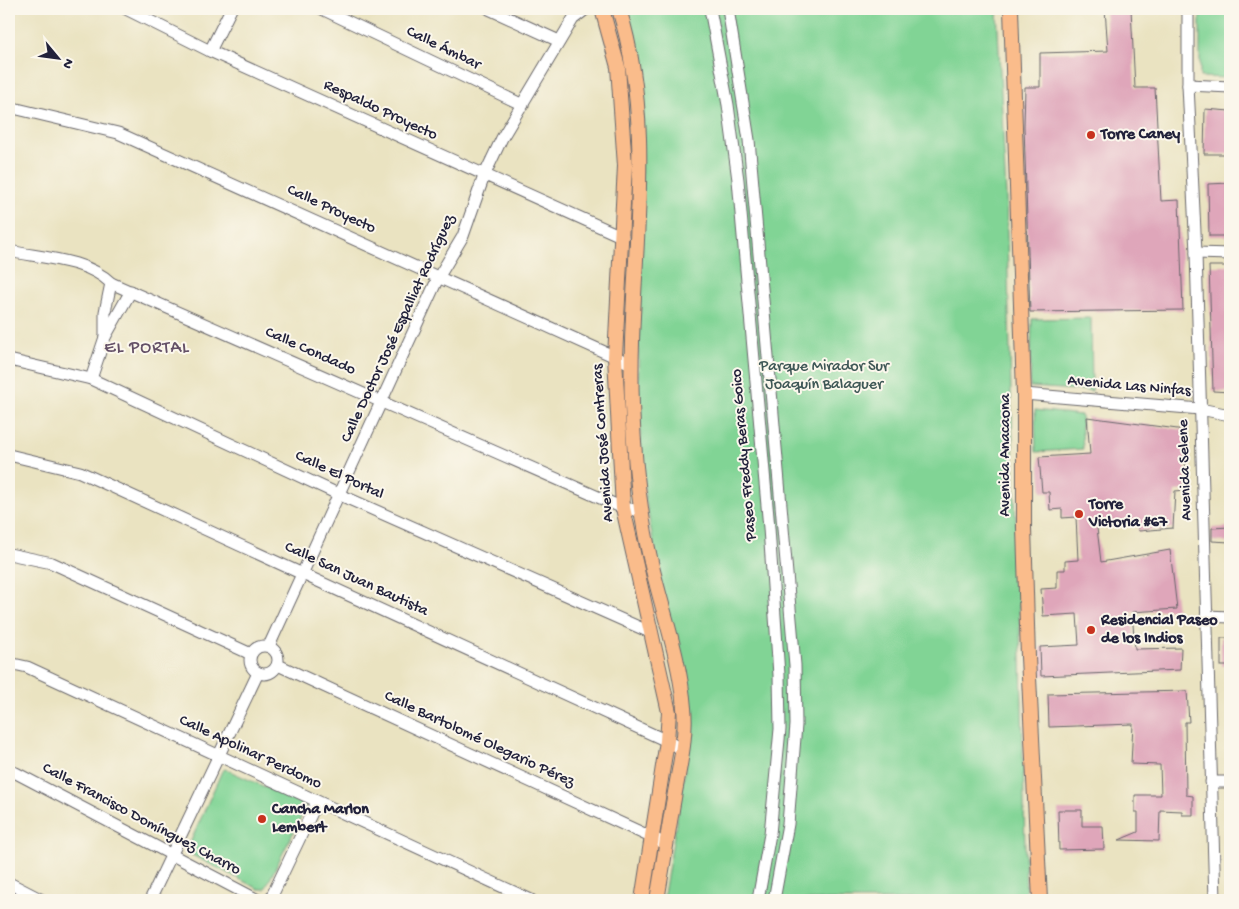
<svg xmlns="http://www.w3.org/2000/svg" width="1239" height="909" viewBox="0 0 1239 909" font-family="'Gochi Hand',sans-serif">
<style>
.green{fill:#81d495;stroke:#527b68}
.building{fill:#dfa6ba}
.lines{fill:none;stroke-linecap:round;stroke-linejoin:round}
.minor-casing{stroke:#68666a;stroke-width:13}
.major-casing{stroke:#68666a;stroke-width:16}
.minor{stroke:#fff;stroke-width:11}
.major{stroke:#fabc8b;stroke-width:14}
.poi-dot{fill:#c8321e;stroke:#fbf7ec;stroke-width:2}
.labels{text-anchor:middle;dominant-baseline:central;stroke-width:4;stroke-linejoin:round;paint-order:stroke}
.street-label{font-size:16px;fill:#22223b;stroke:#fbf7ec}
.poi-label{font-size:16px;font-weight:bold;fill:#22223b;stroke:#fbf7ec;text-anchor:start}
.park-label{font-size:16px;fill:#3e5756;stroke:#fbf7ec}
.neighbourhood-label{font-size:18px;letter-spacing:1px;fill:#645067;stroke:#fbf7ec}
</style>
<rect width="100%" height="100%" fill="#fbf7ec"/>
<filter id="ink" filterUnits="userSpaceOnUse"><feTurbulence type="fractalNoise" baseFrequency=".02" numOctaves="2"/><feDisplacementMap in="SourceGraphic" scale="10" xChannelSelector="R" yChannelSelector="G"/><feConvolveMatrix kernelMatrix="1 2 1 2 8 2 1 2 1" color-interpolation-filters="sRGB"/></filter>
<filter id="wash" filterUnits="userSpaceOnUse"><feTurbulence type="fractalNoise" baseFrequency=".0096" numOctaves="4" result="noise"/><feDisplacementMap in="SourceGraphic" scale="20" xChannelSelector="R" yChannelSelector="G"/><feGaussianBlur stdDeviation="1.12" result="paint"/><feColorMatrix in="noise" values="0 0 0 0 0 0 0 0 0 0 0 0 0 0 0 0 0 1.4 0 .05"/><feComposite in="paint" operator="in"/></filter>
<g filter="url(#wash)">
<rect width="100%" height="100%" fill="#eae3c1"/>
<g class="green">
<path d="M 625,9 L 997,9 L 1006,196 L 1011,391 L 1021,657 L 1026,900 L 663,900 L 690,741 L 645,497 L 638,406 L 641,91 L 636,45 Z"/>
<path d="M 1200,9 L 1230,9 L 1230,78 L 1200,77 Z"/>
<path d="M 1091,318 L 1092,391 L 1030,387 L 1032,319 Z"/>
<path d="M 1035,410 L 1081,415 L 1083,449 L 1036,452 Z"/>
<path d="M 225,769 L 305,805 L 305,809 L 265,889 L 259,889 L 186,852 L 222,771 Z"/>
</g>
<g id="blocks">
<g class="building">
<path d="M 1105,9 L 1131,9 L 1135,88 L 1155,88 L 1161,201 L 1179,200 L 1183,310 L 1030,312 L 1024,126 L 1025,87 L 1040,87 L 1040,53 L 1108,51 Z"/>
<path d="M 1205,109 L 1230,111 L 1230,154 L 1204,154 Z"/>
<path d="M 1230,183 L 1230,236 L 1209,236 L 1208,184 Z"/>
<path d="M 1209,266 L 1230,266 L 1230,392 L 1213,391 Z"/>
<path d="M 1087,417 L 1185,430 L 1186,490 L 1175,491 L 1173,528 L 1139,531 L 1137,526 L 1097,528 L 1101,562 L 1170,550 L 1177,609 L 1132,612 L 1135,649 L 1181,648 L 1180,670 L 1041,676 L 1040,647 L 1079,645 L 1077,614 L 1043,616 L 1041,589 L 1057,588 L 1057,570 L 1065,570 L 1065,561 L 1078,560 L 1076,517 L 1062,518 L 1062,509 L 1050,510 L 1049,492 L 1042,492 L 1039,457 L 1090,454 Z"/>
<path d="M 1230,527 L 1230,542 L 1212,541 L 1212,528 Z"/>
<rect x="1221" y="638" width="9" height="28"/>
<path d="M 1187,691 L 1189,722 L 1185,722 L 1186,795 L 1193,796 L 1193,815 L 1182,815 L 1182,811 L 1160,810 L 1159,841 L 1119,840 L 1138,832 L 1138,812 L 1135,812 L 1135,795 L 1161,795 L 1160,765 L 1131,764 L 1133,724 L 1049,727 L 1048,694 Z"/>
<path d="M 1058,810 L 1082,810 L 1082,826 L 1103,826 L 1104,849 L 1059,850 Z"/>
</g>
</g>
</g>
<g filter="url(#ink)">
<use href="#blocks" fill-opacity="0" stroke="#68666a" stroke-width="1"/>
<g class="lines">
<defs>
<g id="minor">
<path d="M 126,9 L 210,51 L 623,237"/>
<path d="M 322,9 L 523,105"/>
<path d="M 489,9 L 559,41"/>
<path d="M 710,9 L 728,105 L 738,180 L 769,528 L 779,675 L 780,729 L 770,834 L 758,900"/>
<path d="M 728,9 L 749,140 L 795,665 L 796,725 L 788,824 L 774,900"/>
<path d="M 1188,9 L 1188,85 L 1196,253 L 1215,900"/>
<path d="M 210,51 L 231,9"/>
<path d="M 1188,85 L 1230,87"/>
<path d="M 9,107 L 118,133 L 631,364"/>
<path d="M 9,251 C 42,258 86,259 111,283 L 623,508 L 641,511"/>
<path d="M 1196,253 L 1230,254"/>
<path d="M 105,337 L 131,291"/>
<path d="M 9,360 L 91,379 L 338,494 L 652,633"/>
<path d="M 91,379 L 105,337 L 105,312 L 111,283"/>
<path d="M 1024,394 L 1200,409 L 1230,415"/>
<path d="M 9,455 L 80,472 L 667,741 L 683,750"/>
<path d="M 9,554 L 52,563 L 251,654"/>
<path d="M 1206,616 L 1230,617"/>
<circle cx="264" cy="660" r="14"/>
<path d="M 269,646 L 438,278 L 463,236 L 484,176 L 502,138 L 573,19 L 586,9"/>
<path d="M 9,663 L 27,667 L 531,900"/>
<path d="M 278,665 L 666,844"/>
<path d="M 9,771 L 16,773 L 258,900"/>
<path d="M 1211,782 L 1230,782"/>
<path d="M 9,883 L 42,900"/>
<path d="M 150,900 L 258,673"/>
<path d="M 270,900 L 317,802"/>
</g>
<g id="major">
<path d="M 602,9 L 618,67 L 625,166 L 615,357 L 623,508 L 669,712 L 667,741 L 642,900"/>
<path d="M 619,9 C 659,137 627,274 632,405 C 634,458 639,511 651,562 C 662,610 680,658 684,708 C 687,738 679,768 674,798 C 668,832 663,866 657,900"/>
<path d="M 1011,9 L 1024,394 L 1024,528 L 1028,657 L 1040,900"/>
</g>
</defs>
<use href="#minor" class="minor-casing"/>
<use href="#major" class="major-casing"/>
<use href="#minor" class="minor"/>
<use href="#major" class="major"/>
</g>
</g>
<g class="poi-dot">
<circle cx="1091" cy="135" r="5"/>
<circle cx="1079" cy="514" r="5"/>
<circle cx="1091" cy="630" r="5"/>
<circle cx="262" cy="819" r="5"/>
</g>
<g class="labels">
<g class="street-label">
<text transform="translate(443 49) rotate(26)">Calle Ámbar</text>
<text transform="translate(380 111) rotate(25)">Respaldo Proyecto</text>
<text transform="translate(331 210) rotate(25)">Calle Proyecto</text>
<text transform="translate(399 329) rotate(-65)">Calle Doctor José Espalliat Rodríguez</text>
<text transform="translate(310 352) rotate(24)">Calle Condado</text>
<text transform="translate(1129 387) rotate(5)">Avenida Las Ninfas</text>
<text transform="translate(604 443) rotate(-94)">Avenida José Contreras</text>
<text transform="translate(745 455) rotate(-95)">Paseo Freddy Beras Goico</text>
<text transform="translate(1006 455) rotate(-90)">Avenida Anacaona</text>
<text transform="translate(1186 470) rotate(-92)">Avenida Selene</text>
<text transform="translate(339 476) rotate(25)">Calle El Portal</text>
<text transform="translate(356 580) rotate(25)">Calle San Juan Bautista</text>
<text transform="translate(479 740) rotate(25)">Calle Bartolomé Olegario Pérez</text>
<text transform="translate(250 753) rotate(25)">Calle Apolinar Perdomo</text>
<text transform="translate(141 820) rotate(28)">Calle Francisco Domínguez Charro</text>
</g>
<g class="poi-label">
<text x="1101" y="135">Torre Caney</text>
<text x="1089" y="505">Torre<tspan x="1089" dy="18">Victoria #67</tspan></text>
<text x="1101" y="621">Residencial Paseo<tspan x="1101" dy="18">de los Indios</tspan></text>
<text x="272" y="810">Cancha Marlon<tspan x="272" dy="18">Lembert</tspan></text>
</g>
<g class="park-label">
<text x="824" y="367">Parque Mirador Sur<tspan x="824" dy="18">Joaquín Balaguer</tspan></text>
</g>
<g class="neighbourhood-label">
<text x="147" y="348">EL PORTAL</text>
</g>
</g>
<rect width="1239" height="909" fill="none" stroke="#fbf7ec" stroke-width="30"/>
<g transform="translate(58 58) rotate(119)" stroke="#fbf7ec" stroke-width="4" paint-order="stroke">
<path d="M0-4L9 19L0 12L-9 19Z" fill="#22223b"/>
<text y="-8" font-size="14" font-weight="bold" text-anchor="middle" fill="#22223b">N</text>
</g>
</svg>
